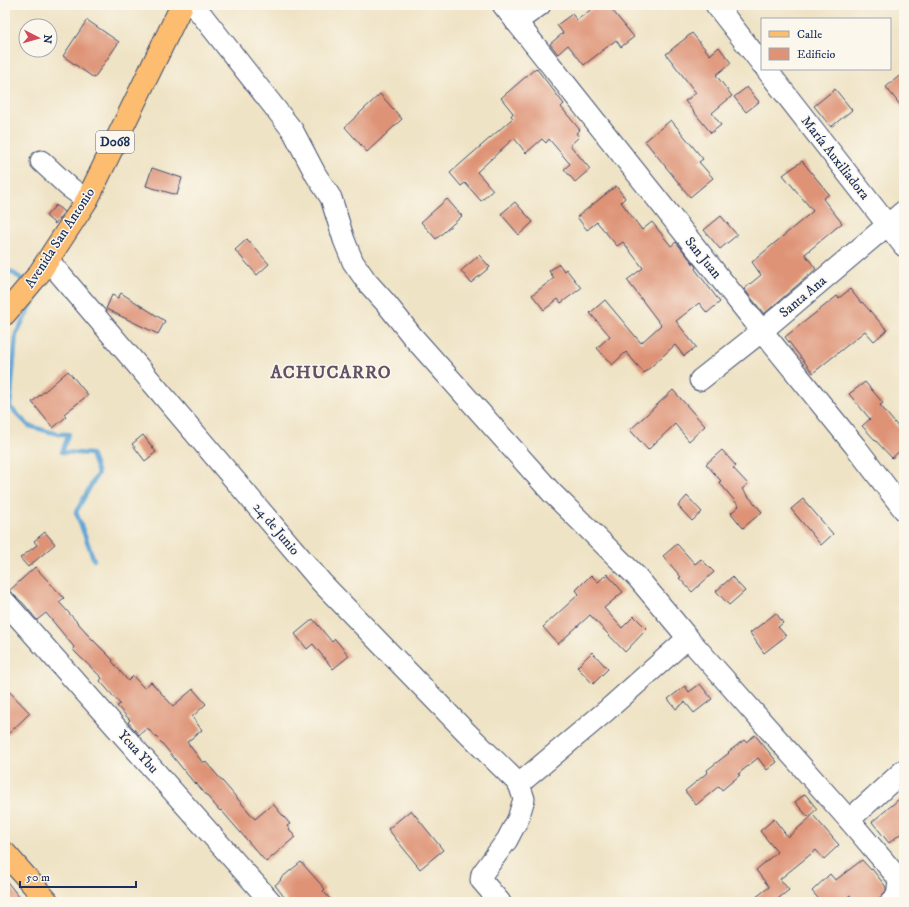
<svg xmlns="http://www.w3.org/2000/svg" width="909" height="907" viewBox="0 0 909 907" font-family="'IM FELL DW Pica',serif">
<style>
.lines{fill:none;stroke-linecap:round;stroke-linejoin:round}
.stream{stroke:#5fa5d5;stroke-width:4.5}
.building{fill:#de9376}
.minor-casing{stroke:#3b4a6d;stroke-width:23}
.major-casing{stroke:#3b4a6d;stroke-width:24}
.minor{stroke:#fff;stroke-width:21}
.major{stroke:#fcbd6f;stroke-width:22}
.labels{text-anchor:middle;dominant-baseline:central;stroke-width:3;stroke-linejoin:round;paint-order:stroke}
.shield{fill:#fbf7ec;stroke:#5e6b89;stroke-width:1}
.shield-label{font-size:13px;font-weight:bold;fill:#1b2f5e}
.street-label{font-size:14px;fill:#1b2f5e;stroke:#fbf7ec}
.district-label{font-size:18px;font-weight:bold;letter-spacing:1px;fill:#5f5266;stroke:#fbf7ec}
</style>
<rect width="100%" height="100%" fill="#fbf7ec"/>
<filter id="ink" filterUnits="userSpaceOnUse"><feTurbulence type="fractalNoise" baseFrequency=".025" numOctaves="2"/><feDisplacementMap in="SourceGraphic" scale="8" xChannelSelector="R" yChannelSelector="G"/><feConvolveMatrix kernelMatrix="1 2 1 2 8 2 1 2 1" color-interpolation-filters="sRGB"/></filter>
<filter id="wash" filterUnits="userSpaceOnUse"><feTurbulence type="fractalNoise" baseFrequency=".012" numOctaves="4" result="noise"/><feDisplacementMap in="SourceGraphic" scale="16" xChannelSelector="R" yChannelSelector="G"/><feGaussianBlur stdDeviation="0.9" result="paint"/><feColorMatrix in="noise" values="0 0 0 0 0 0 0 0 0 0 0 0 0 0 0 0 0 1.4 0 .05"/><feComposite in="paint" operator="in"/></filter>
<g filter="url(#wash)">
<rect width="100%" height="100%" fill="#efe3c5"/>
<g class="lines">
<g class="stream">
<path d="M 5,268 L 25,281"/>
<path d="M 34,288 L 39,292 L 16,334 L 10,407 L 29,426 L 58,434 L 69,434 L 62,452 L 91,454 L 98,473 L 76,512 L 94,560"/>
</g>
</g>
<g id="blocks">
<g class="building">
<path d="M 597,5 L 608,5 L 634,37 L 621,47 L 616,40 L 584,65 L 568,45 L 558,54 L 550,44 L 563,33 L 557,25 L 572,14 L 577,20 Z"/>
<path d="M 87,20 L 119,42 L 94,78 L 63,56 Z"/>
<path d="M 692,33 L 710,55 L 719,47 L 731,63 L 716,75 L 732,96 L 712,113 L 721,125 L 711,133 L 685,101 L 696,93 L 666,54 Z"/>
<path d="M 536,68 L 564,104 L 561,107 L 580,130 L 576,133 L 579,137 L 570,145 L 590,169 L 575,182 L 564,169 L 570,164 L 549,139 L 546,143 L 542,139 L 526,153 L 514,138 L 477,172 L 493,190 L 481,201 L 465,183 L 461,186 L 450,173 L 513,118 L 511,116 L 513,113 L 501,98 Z"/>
<path d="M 904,72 L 904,110 L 886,87 Z"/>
<path d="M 747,87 L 759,102 L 746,112 L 734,97 Z"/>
<path d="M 835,89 L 852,110 L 831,127 L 814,106 Z"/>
<path d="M 380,94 L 402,119 L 367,152 L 345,127 Z"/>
<path d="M 671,120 L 703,159 L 699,162 L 713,178 L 690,197 L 645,141 Z"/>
<path d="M 802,161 L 829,194 L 823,199 L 842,223 L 805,254 L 816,269 L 764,314 L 744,289 L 761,275 L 752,262 L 813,211 L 783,175 Z"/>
<path d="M 152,168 L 182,178 L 177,195 L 146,186 Z"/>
<path d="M 616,186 L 625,198 L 621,202 L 642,230 L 652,222 L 671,246 L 676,242 L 696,267 L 695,269 L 720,302 L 707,313 L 699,303 L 676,321 L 696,347 L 684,356 L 675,345 L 644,373 L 626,352 L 612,365 L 597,348 L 610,336 L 590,313 L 605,300 L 641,343 L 661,325 L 627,280 L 643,268 L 623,242 L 617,246 L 597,222 L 587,230 L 577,217 Z"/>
<path d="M 447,199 L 462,216 L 436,239 L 421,222 Z"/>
<path d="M 515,202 L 533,222 L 519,235 L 501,214 Z"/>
<path d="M 56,205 L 64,212 L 55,224 L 46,216 Z"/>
<path d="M 721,216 L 737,235 L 720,249 L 704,230 Z"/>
<path d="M 247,239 L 269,264 L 257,275 L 235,250 Z"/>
<path d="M 479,255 L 490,267 L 471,283 L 461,271 Z"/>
<path d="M 559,264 L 564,271 L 566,269 L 581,288 L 561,303 L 558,299 L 544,310 L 532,295 L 554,278 L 549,271 Z"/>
<path d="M 850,289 L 861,303 L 862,302 L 887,330 L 874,341 L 865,331 L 813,373 L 785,337 L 837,296 L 839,298 Z"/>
<path d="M 121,293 L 165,321 L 158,334 L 106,309 L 112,295 L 118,298 Z"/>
<path d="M 68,371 L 88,395 L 64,414 L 66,417 L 53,428 L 32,402 Z"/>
<path d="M 865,382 L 883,403 L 880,405 L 904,434 L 904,447 L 892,458 L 862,426 L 870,419 L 849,394 Z"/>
<path d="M 673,390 L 705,426 L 689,441 L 675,424 L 648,450 L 630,430 Z"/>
<path d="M 143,435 L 156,452 L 145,461 L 132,444 Z"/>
<path d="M 722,450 L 736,466 L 733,468 L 748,484 L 742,489 L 762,512 L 743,528 L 731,513 L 739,506 L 719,482 L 721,481 L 706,464 Z"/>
<path d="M 687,496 L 702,512 L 692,521 L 678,506 Z"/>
<path d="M 803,499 L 833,534 L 821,545 L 791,509 Z"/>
<path d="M 45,532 L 55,544 L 28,567 L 20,558 L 37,545 L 34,541 Z"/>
<path d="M 677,544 L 695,564 L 701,559 L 714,572 L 692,592 L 679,578 L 681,577 L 663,556 Z"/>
<path d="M 35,567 L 64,598 L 59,602 L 87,633 L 86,633 L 113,660 L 112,661 L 128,681 L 133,676 L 144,688 L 151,682 L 173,706 L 193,689 L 206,704 L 192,717 L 202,730 L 187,742 L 203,763 L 205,761 L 255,819 L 273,804 L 290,824 L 287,826 L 295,837 L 266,862 L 221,810 L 220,811 L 196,783 L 195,784 L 161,742 L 147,728 L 139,735 L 128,722 L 130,720 L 117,706 L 120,704 L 100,681 L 102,678 L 75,652 L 73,649 L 74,647 L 46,613 L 37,620 L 23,603 L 9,591 Z"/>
<path d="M 607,574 L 623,592 L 604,608 L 622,628 L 634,616 L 647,629 L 625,652 L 590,615 L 558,644 L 543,627 L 579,594 L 576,590 L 591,575 L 598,582 Z"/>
<path d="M 732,577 L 745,591 L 729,605 L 716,591 Z"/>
<path d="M 776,613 L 783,623 L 778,627 L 786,636 L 764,653 L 750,633 Z"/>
<path d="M 313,619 L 332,642 L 335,639 L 349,656 L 333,669 L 313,644 L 307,649 L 295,634 Z"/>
<path d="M 592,652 L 608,669 L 593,684 L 577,667 Z"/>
<path d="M 700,684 L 712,699 L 694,713 L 685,702 L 676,709 L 668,699 L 685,686 L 689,692 Z"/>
<path d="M 5,687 L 30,713 L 5,737 Z"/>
<path d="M 755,735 L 777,762 L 767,770 L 758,758 L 738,774 L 740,775 L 722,790 L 719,786 L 696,805 L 685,791 L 708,772 L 707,770 L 729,753 L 728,752 L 744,740 L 746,742 Z"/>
<path d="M 805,794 L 817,809 L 808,817 L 795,802 Z"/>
<path d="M 904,795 L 904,831 L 889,843 L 872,822 Z"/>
<path d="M 411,810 L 443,850 L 420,869 L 388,829 Z"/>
<path d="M 813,815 L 839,845 L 824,859 L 816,850 L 780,879 L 789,890 L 774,902 L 750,902 L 769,887 L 756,870 L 777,852 L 760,831 L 774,819 L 788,837 Z"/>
<path d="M 862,860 L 871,870 L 872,869 L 886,887 L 886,891 L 880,898 L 879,902 L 856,902 L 850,895 L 841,902 L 821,902 L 812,891 L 830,874 L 835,880 L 837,879 Z"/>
<path d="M 301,862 L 325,889 L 323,891 L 333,902 L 288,902 L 275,885 L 281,880 L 280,879 Z"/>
<path d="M 5,879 L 23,902 L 5,902 Z"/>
</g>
</g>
</g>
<g filter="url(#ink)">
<use href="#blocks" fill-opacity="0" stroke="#3b4a6d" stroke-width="1"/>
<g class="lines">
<defs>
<g id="minor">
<path d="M 194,5 L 293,131 L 316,175 L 331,198 L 344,240 L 353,262 L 367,282 L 385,302 L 413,337 L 552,493 L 637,577 L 688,638 L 849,820 L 899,879 L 897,897 L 891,902"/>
<path d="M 503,5 L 762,331 L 855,446 L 904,510"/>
<path d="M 716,5 L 762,64"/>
<path d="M 516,22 L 540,5"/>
<path d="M 766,69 L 904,246"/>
<path d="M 41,161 L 69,187 L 87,200"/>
<path d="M 48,260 L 322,583 L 467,733 L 519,784 L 524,799 L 518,819 L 507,840 L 482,874 L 481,880 L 500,902"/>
<path d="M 700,380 L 762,331 L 904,211"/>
<path d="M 5,602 L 271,902"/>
<path d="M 519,784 L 606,711 L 688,638"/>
<path d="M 849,820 L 904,770"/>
</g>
<g id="major">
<path d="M 5,314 L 38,275 L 87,200 L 182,5"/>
<path d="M 5,853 L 48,902"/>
</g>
</defs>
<use href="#minor" class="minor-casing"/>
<use href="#major" class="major-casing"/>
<use href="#minor" class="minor"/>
<use href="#major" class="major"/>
</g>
</g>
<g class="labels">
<rect class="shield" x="96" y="131" width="38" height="22" rx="3"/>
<g class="shield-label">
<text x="115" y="142">D068</text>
</g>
<g class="street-label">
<text transform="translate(835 158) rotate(52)">María Auxiliadora</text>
<text transform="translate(60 238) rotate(-57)">Avenida San Antonio</text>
<text transform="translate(703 258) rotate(51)">San Juan</text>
<text transform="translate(803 297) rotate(-40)">Santa Ana</text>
<text transform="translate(276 529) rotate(50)">24 de Junio</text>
<text transform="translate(138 752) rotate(48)">Ycua Ybu</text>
</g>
<g class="district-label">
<text x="331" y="373">ACHUCARRO</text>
</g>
</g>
<rect width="909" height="907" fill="none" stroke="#fbf7ec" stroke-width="20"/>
<rect x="761" y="18" width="130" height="52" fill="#fbf7ec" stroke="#a1a7b3"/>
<rect x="769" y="31" width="20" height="6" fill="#fcbd6f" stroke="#a1a7b3"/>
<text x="797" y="38" font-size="12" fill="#1b2f5e">Calle</text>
<rect x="769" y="48" width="20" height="12" fill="#de9376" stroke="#a1a7b3"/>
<text x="797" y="58" font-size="12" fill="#1b2f5e">Edificio</text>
<g transform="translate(38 38) rotate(96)"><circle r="19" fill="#fbf7ec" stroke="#a1a7b3"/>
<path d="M0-3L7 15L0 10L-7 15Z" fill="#d1495b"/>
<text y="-6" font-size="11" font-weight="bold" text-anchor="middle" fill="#1b2f5e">N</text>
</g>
<path d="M20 881v6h116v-6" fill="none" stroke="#1b2f5e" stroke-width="2"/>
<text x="26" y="881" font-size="12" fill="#1b2f5e" stroke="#fbf7ec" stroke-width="3" paint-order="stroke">50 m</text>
</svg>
